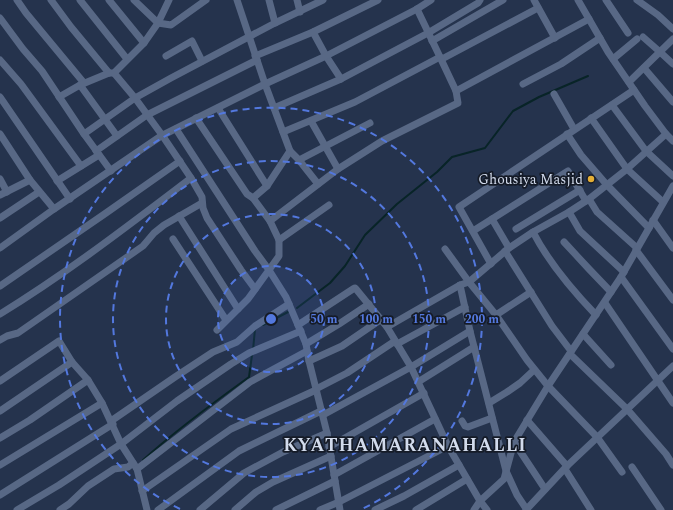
<svg xmlns="http://www.w3.org/2000/svg" width="673" height="510" viewBox="0 0 673 510" font-family="Spectral,serif">
<style>
.lines{fill:none;stroke-linecap:round;stroke-linejoin:round}
.stream{stroke:#082427;stroke-width:2}
.minor{stroke:#586885;stroke-width:7}
.ring{fill:none;stroke:#5378de;stroke-width:2;stroke-dasharray:7 5}
.poi-dot{fill:#e4ae35;stroke:#151b27;stroke-width:1.5}
.labels{text-anchor:middle;dominant-baseline:central;stroke-width:3.5;stroke-linejoin:round;paint-order:stroke}
.poi-label{font-size:14px;fill:#d2dbec;stroke:#151b27;text-anchor:end}
.district-label{font-size:18px;font-weight:bold;letter-spacing:1px;fill:#d2dbec;stroke:#151b27}
.centre{fill:#5378de;stroke:#151b27;stroke-width:2}
.ring-label{font-size:12px;text-anchor:middle;font-weight:bold;fill:#5378de;stroke:#151b27;stroke-width:3.5;stroke-linejoin:round;paint-order:stroke}
</style>
<rect width="100%" height="100%" fill="#25334d"/>
<g class="lines">
<g class="stream">
<path d="M 297,308 L 330,283 L 345,266 L 365,235 L 397,204 L 437,172 L 452,157 L 485,148 L 513,111 L 539,97 L 588,76"/>
<path d="M 263,325 L 288,312"/>
<path d="M 253,350 L 255,329"/>
<path d="M 143,460 C 176,430 213,403 249,377 L 252,355"/>
</g>
<g class="minor">
<path d="M 17,0 L 26,13 L 84,83"/>
<path d="M 51,0 L 71,27 L 109,73"/>
<path d="M 80,0 L 127,59"/>
<path d="M 109,0 L 144,43"/>
<path d="M 134,0 L 158,23 L 171,25 L 206,0"/>
<path d="M 237,0 L 265,84 L 290,151 L 267,186 L 253,198 L 270,221 L 279,240 L 279,256 L 269,270 L 286,297 L 306,344 L 309,361 L 327,433 L 340,510"/>
<path d="M 269,0 L 275,23"/>
<path d="M 297,0 L 300,12"/>
<path d="M 534,0 L 555,38"/>
<path d="M 578,0 L 608,52 L 645,106 L 666,134 L 673,141"/>
<path d="M 606,0 L 628,33"/>
<path d="M 637,0 L 658,15 L 673,29"/>
<path d="M 0,18 L 23,49 L 42,71 L 84,134 L 111,171"/>
<path d="M 313,32 L 326,56 L 341,79"/>
<path d="M 643,37 L 660,52 L 673,64"/>
<path d="M 432,41 L 503,0"/>
<path d="M 166,56 L 192,41 L 202,61"/>
<path d="M 255,56 L 313,32 L 378,0"/>
<path d="M 442,59 L 538,8"/>
<path d="M 613,59 L 637,39"/>
<path d="M 0,60 L 21,84 L 81,166"/>
<path d="M 644,68 L 673,102"/>
<path d="M 114,73 L 135,98 L 162,135 L 191,178 L 202,197 L 203,208 L 207,218 L 241,270 L 255,289"/>
<path d="M 629,82 L 673,39"/>
<path d="M 523,84 L 561,64 L 600,38"/>
<path d="M 80,85 L 117,136"/>
<path d="M 456,91 L 589,19"/>
<path d="M 554,94 L 574,129"/>
<path d="M 0,97 L 70,199"/>
<path d="M 59,97 L 80,85 L 109,73 L 114,73 L 144,43 L 158,23 L 169,0"/>
<path d="M 612,105 L 646,151 L 673,176"/>
<path d="M 218,108 L 267,186"/>
<path d="M 274,108 L 341,79 L 428,33 L 478,3 L 480,0"/>
<path d="M 196,118 L 247,194 L 253,198"/>
<path d="M 591,118 L 627,169 L 663,202"/>
<path d="M 311,121 L 338,169"/>
<path d="M 176,129 L 255,251 L 269,270 L 248,299 L 217,330"/>
<path d="M 283,132 L 355,102 L 440,57"/>
<path d="M 0,134 L 30,180 L 54,209"/>
<path d="M 84,134 L 135,98 L 171,78 L 275,23 L 323,0"/>
<path d="M 567,134 L 581,155 L 607,185 L 649,228"/>
<path d="M 96,151 L 147,115 L 257,60"/>
<path d="M 290,151 L 299,160 L 318,184"/>
<path d="M 299,160 L 370,123"/>
<path d="M 0,179 L 7,192"/>
<path d="M 57,181 L 99,155"/>
<path d="M 0,195 L 30,180"/>
<path d="M 589,199 L 597,212 L 637,248"/>
<path d="M 569,212 L 580,231 L 624,272"/>
<path d="M 179,216 L 238,309"/>
<path d="M 0,218 L 39,192"/>
<path d="M 492,219 L 509,248"/>
<path d="M 653,220 L 673,248"/>
<path d="M 270,221 L 338,169 L 382,141 L 458,103 L 456,91 L 440,57 L 417,9"/>
<path d="M 516,229 L 580,190"/>
<path d="M 473,231 L 568,171 L 586,201"/>
<path d="M 533,232 C 549,263 572,290 596,315"/>
<path d="M 173,239 L 226,320"/>
<path d="M 279,240 L 329,205"/>
<path d="M 564,242 L 589,269 L 611,292"/>
<path d="M 0,248 L 54,209 L 161,136 L 265,84 L 326,56 L 417,9 L 431,0"/>
<path d="M 445,249 L 469,282 L 496,315 L 527,360 L 548,386 L 597,437 L 622,472"/>
<path d="M 636,250 L 673,300"/>
<path d="M 505,251 L 552,326 L 571,351"/>
<path d="M 491,264 L 459,207 L 634,90"/>
<path d="M 621,277 L 673,349"/>
<path d="M 460,285 L 470,331 L 506,471 L 517,495 L 527,510"/>
<path d="M 0,286 L 106,213 L 180,161"/>
<path d="M 605,303 L 673,403"/>
<path d="M 0,314 C 67,273 129,225 191,178"/>
<path d="M 496,315 L 531,292"/>
<path d="M 298,325 L 353,289 L 355,288 L 356,289 L 387,327 L 411,367 L 448,446 L 480,501 L 487,510"/>
<path d="M 387,327 L 460,285 L 469,282 L 509,248 L 533,232 L 569,212 L 589,199 L 627,169 L 666,134"/>
<path d="M 583,334 L 611,365"/>
<path d="M 0,340 L 7,336 L 18,333 L 143,246 L 154,233 L 164,225 L 202,203"/>
<path d="M 306,344 L 339,324 L 369,304"/>
<path d="M 397,344 L 465,307"/>
<path d="M 570,354 L 627,409 L 666,454 L 673,465"/>
<path d="M 309,361 L 342,346 L 380,320"/>
<path d="M 0,381 L 59,341 L 72,362 L 88,380 L 102,403 L 121,444 L 137,469 L 147,510"/>
<path d="M 418,382 L 474,347"/>
<path d="M 316,389 L 347,373 L 395,341"/>
<path d="M 489,403 L 507,392 L 520,383 L 534,370"/>
<path d="M 0,411 L 72,362"/>
<path d="M 323,415 L 411,367 L 470,331"/>
<path d="M 527,420 L 567,466"/>
<path d="M 111,421 L 175,377 L 213,352 L 237,342 L 255,326 L 289,304"/>
<path d="M 462,421 L 465,426 L 468,427 L 492,418"/>
<path d="M 0,438 L 30,420 L 88,380"/>
<path d="M 514,442 L 545,489"/>
<path d="M 329,447 L 424,393"/>
<path d="M 0,465 L 102,403"/>
<path d="M 632,467 L 661,510"/>
<path d="M 137,469 L 250,382 L 307,351"/>
<path d="M 565,469 L 591,510"/>
<path d="M 334,475 L 435,419"/>
<path d="M 142,491 L 231,429 L 316,390"/>
<path d="M 0,495 L 113,424"/>
<path d="M 17,510 L 59,485 L 121,444 L 177,401 L 231,364 L 249,353 L 301,331"/>
<path d="M 60,510 L 69,504 L 88,486 L 114,469 L 128,467 L 133,463"/>
<path d="M 158,510 L 239,451 L 321,411"/>
<path d="M 200,510 L 244,473 L 283,452 L 327,433"/>
<path d="M 235,510 L 256,492 L 273,482 L 331,456"/>
<path d="M 276,510 L 335,481"/>
<path d="M 320,510 L 339,502 L 448,446"/>
<path d="M 375,510 L 404,496 L 459,465"/>
<path d="M 416,510 L 467,479"/>
<path d="M 474,510 L 480,501 L 504,479 L 514,442 L 548,386 L 621,277 L 673,186"/>
<path d="M 526,510 L 567,466 L 673,366"/>
</g>
</g>
<circle cx="271" cy="319" r="53" fill="#5378de" fill-opacity=".12"/>
<g class="ring">
<circle cx="271" cy="319" r="53"/>
<circle cx="271" cy="319" r="105"/>
<circle cx="271" cy="319" r="158"/>
<path d="M180 509A211 211 0 1 1 362 509"/>
</g>
<circle class="poi-dot" cx="591" cy="179" r="4"/>
<g class="labels">
<g class="poi-label">
<text x="583" y="179">Ghousiya Masjid</text>
</g>
<g class="district-label">
<text x="405" y="445">KYATHAMARANAHALLI</text>
</g>
</g>
<circle cx="271" cy="319" r="6" class="centre"/>
<g class="ring-label">
<text x="324" y="323">50 m</text>
<text x="376" y="323">100 m</text>
<text x="429" y="323">150 m</text>
<text x="482" y="323">200 m</text>
</g>
</svg>
